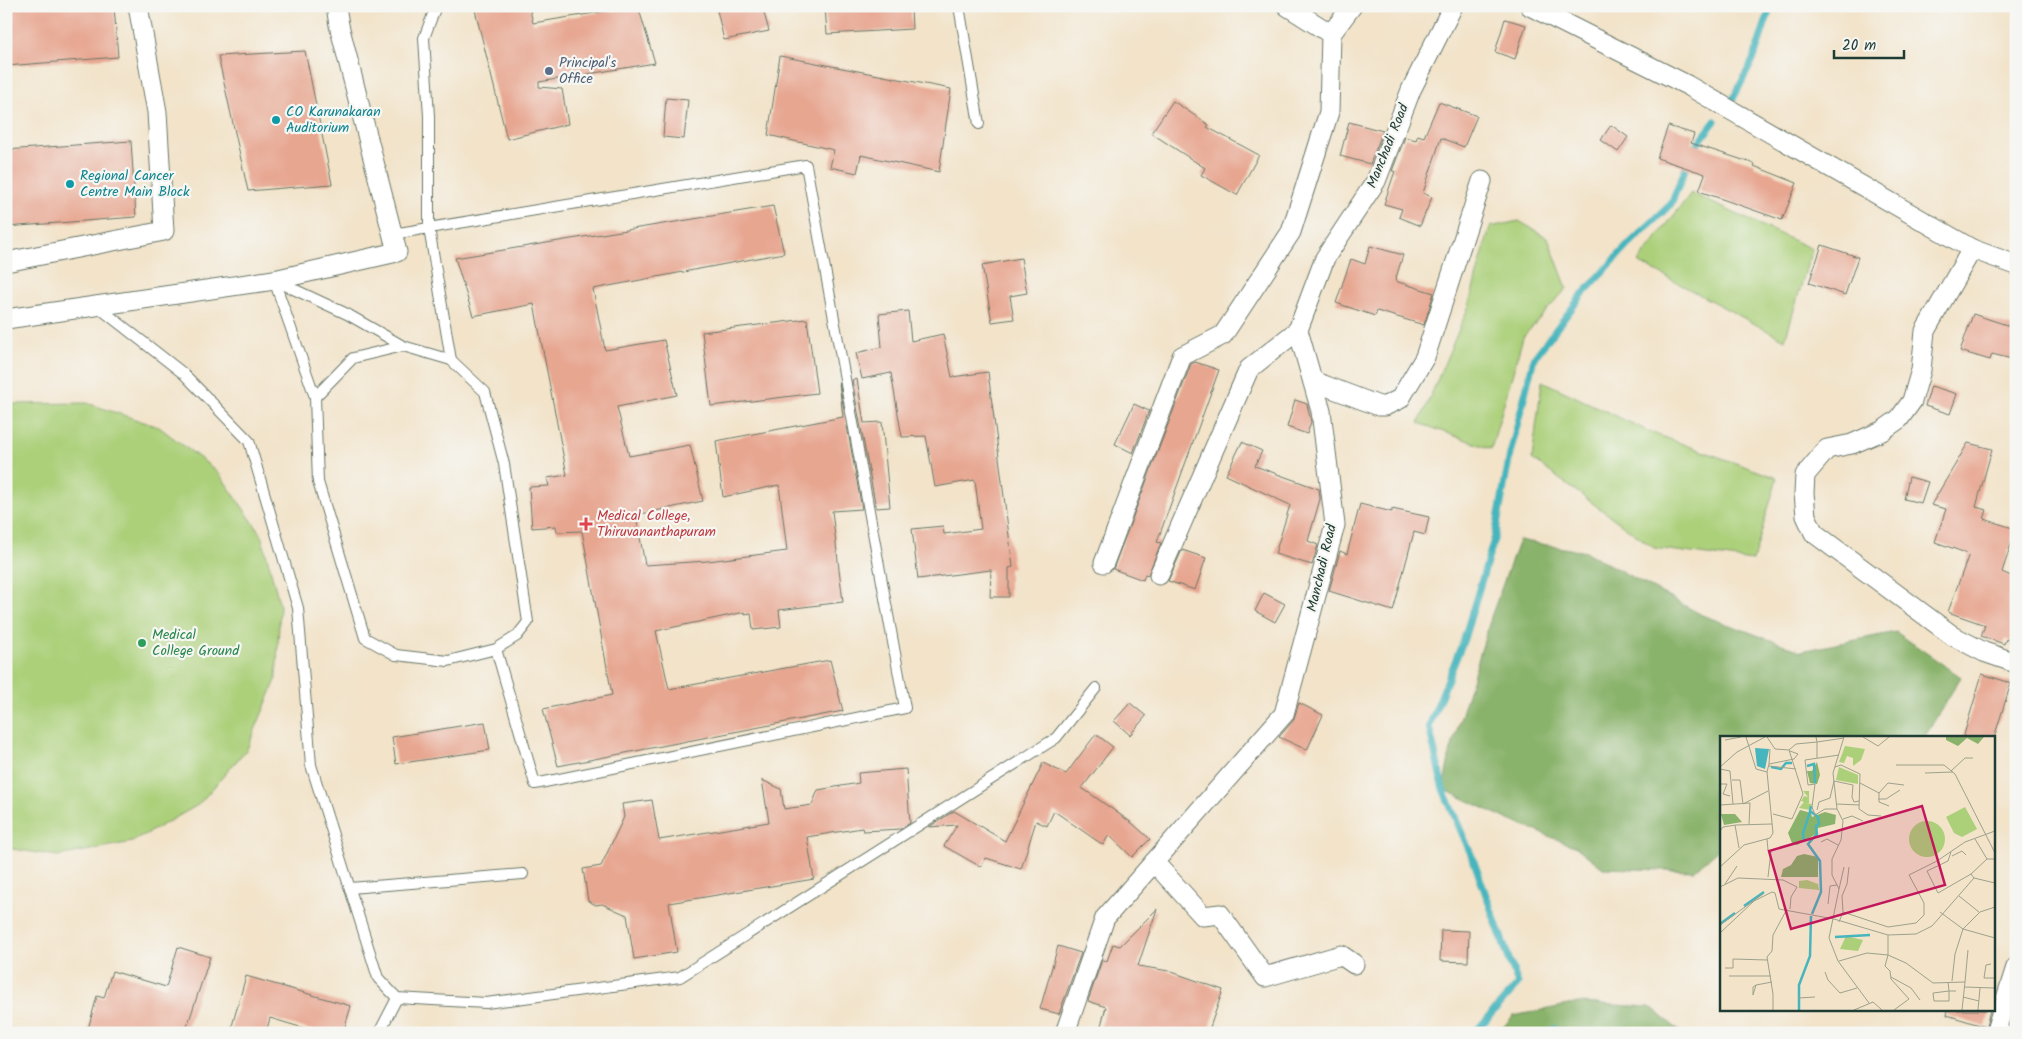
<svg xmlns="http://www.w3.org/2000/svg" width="2022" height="1039" viewBox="0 0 2022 1039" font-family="Kalam,sans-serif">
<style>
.green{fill:#acd07a;stroke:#668657}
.forest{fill:#89b26a;stroke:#54784f}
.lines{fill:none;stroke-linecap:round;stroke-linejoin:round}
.stream{stroke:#46b5bd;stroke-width:7}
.building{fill:#e7a690}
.service-casing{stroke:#697768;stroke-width:12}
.minor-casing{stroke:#697768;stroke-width:21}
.service{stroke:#fff;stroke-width:10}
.minor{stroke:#fff;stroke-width:19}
.service-dot{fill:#5c6f8a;stroke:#f6f6f2;stroke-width:2}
.culture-dot{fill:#0f9aa8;stroke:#f6f6f2;stroke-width:2}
.health-dot{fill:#e0444e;stroke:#f6f6f2;stroke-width:2}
.leisure-dot{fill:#2e9e5b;stroke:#f6f6f2;stroke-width:2}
.labels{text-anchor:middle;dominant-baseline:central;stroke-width:4.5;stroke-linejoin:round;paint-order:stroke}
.service-label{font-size:14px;fill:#4e5e75;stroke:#f6f6f2;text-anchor:start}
.culture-label{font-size:14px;fill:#0d838f;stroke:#f6f6f2;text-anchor:start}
.street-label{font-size:14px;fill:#1f3d34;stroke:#f6f6f2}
.health-label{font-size:14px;fill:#be3a42;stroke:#f6f6f2;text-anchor:start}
.leisure-label{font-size:14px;fill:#27864d;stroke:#f6f6f2;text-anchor:start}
.inset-river{fill:none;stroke:#46b5bd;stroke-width:2.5}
.inset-road{fill:none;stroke:#9ea18d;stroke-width:1}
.view{fill:#c2185b;fill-opacity:0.15;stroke:#c2185b;stroke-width:2.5}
.inset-edge{fill:none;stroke:#1f3d34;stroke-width:2.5}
</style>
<rect width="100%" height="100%" fill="#f6f6f2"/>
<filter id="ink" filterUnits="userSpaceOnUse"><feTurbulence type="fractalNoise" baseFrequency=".02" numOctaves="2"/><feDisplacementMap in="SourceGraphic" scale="10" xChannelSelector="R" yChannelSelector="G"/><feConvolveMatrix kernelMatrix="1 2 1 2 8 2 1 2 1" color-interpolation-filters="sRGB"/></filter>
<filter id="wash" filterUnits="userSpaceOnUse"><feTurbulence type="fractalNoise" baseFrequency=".0096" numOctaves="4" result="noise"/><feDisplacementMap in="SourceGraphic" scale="20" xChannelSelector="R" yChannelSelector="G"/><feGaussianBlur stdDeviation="1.12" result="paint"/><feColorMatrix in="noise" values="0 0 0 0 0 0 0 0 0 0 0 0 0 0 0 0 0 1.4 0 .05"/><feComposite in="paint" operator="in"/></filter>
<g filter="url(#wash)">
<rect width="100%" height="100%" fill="#f2e3c9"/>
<g class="green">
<path d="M 1691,193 L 1812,249 L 1785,340 L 1638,262 Z"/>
<path d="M 1519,221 L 1548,238 L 1567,288 L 1523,337 L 1491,449 L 1419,423 L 1468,308 L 1490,227 Z"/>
<path d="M 1542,381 L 1650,432 L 1777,478 L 1753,561 L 1654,548 L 1532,459 Z"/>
<path d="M 87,403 L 159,427 L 218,472 L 261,534 L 280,606 L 276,680 L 247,749 L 198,805 L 132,842 L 58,856 L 6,848 L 6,406 L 12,404 Z"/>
</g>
<g class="forest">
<path d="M 1519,540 L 1586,552 L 1702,615 L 1801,651 L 1896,632 L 1961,677 L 1924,738 L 1721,738 L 1721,847 L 1694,871 L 1603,868 L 1576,847 L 1509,820 L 1443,789 L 1450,753 L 1492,614 Z"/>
<path d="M 1578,1003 L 1651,1007 L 1682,1033 L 1498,1033 L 1513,1016 Z"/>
</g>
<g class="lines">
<g class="stream">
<path d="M 1733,99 L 1754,58 L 1771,6"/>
<path d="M 1471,1033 L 1478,1029 L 1518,984 L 1473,859 L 1443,789 L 1429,726 L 1464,639 L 1495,536 L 1510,454 L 1534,358 L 1582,295 L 1628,245 L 1671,204 L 1693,150 L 1715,121"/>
<path d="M 1553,1033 L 1554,1029"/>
</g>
</g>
<g id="blocks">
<g class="building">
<path d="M 6,6 L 114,6 L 118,57 L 6,66 Z"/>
<path d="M 474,6 L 529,6 L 533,23 L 638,6 L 655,63 L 539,82 L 539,87 L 562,89 L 568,124 L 507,139 Z"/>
<path d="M 716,6 L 762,6 L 769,31 L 724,40 Z"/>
<path d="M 825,6 L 911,6 L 912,29 L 827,34 Z"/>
<path d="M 1505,19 L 1526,25 L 1515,59 L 1495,52 Z"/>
<path d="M 305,51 L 332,184 L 248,191 L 218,56 Z"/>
<path d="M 780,56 L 951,89 L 939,172 L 861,155 L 857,173 L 830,167 L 834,150 L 768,135 Z"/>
<path d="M 666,98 L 688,100 L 684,139 L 663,137 Z"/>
<path d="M 1173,101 L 1209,125 L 1207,127 L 1259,155 L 1237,195 L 1201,175 L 1205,168 L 1151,133 Z"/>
<path d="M 1439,102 L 1477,116 L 1464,147 L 1441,138 L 1423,193 L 1432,197 L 1420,226 L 1399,217 L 1402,209 L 1384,204 L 1395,171 L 1392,171 L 1405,137 L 1416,140 L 1418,135 L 1424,137 Z"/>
<path d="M 1349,122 L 1383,131 L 1370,164 L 1340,156 Z"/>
<path d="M 1611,125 L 1628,137 L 1618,152 L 1601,140 Z"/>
<path d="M 1668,126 L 1694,134 L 1691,143 L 1755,164 L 1754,166 L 1797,183 L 1782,220 L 1699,191 L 1705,174 L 1657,158 Z"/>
<path d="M 131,141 L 136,217 L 6,227 L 6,150 Z"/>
<path d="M 773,206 L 784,253 L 593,289 L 605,350 L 664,340 L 677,395 L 617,407 L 629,456 L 690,445 L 703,501 L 636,515 L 645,565 L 708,561 L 787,551 L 779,485 L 723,497 L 716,441 L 843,417 L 839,382 L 862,509 L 832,511 L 843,602 L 779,610 L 781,627 L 753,630 L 751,613 L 745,614 L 745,612 L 656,631 L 669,689 L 830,660 L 843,711 L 558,766 L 543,709 L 612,695 L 582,531 L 557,532 L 556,526 L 532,528 L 529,487 L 549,486 L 547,478 L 567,475 L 534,304 L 473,316 L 455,258 Z"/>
<path d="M 1822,245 L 1858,257 L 1845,295 L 1809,283 Z"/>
<path d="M 1370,246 L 1403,255 L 1395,281 L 1434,293 L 1424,325 L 1377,311 L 1375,316 L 1336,303 L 1351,259 L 1365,264 Z"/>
<path d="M 1021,258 L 1027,293 L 1010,296 L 1014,319 L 992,322 L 982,265 Z"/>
<path d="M 908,311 L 911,341 L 943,334 L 952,377 L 988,372 L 1013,567 L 1009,568 L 1009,597 L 990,597 L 991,570 L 918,579 L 912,529 L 943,526 L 944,534 L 981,529 L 975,480 L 935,487 L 926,436 L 902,437 L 891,373 L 862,379 L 856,353 L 882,347 L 879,314 Z"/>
<path d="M 1973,314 L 2016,328 L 2016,360 L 1992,354 L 1990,360 L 1960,351 Z"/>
<path d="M 807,319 L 817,393 L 711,406 L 702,332 Z"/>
<path d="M 1195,362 L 1219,370 L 1157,542 L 1161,543 L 1148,575 L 1145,574 L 1143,580 L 1113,569 L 1191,364 Z"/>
<path d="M 857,379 L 864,423 L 882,422 L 890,507 L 876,508 L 852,380 Z"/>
<path d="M 1931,386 L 1957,394 L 1950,414 L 1925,406 Z"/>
<path d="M 1295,400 L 1307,404 L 1311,422 L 1307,434 L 1287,427 Z"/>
<path d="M 1134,404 L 1149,411 L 1133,453 L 1115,444 Z"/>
<path d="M 1242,442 L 1262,451 L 1255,466 L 1319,489 L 1320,499 L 1308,541 L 1318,545 L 1312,565 L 1275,554 L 1290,505 L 1226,475 Z"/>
<path d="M 1968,443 L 1992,449 L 1976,507 L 1987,510 L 1984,519 L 2016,529 L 2002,572 L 2016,578 L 2016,644 L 2006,639 L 2004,644 L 1981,636 L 1985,625 L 1948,612 L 1969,554 L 1935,542 L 1946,509 L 1931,505 Z"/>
<path d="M 1909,477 L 1928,482 L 1921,503 L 1904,499 Z"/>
<path d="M 1360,504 L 1392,512 L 1392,509 L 1429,517 L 1425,535 L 1414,532 L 1393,611 L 1329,591 L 1340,551 L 1347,554 Z"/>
<path d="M 1182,550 L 1206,558 L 1195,590 L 1168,581 Z"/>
<path d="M 1264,593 L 1285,604 L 1275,622 L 1255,611 Z"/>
<path d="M 1982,674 L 2011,683 L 1994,738 L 1963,738 Z"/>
<path d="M 1130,703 L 1146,716 L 1130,735 L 1114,721 Z"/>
<path d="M 1299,703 L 1323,715 L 1307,750 L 1279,737 L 1293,721 Z"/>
<path d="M 485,722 L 490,750 L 396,764 L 392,737 Z"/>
<path d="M 1096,734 L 1113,747 L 1082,788 L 1132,823 L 1150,839 L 1132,857 L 1109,835 L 1103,845 L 1054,811 L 1047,826 L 1036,821 L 1021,869 L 986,858 L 981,867 L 944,846 L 957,825 L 929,827 L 954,811 L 1005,841 L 1043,763 L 1066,774 Z"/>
<path d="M 906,769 L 910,823 L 901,829 L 863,831 L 862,828 L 807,837 L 814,879 L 669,903 L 677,952 L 634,959 L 627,915 L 602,904 L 596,905 L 588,901 L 583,869 L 601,866 L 624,817 L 622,804 L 652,800 L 659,840 L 769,822 L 762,780 L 781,789 L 784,809 L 812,805 L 818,790 L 859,783 L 858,773 Z"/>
<path d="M 1157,909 L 1138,966 L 1169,971 L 1223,990 L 1208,1033 L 1099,1033 L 1106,1007 L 1088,1001 L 1102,960 L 1107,961 L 1113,944 L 1120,946 Z"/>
<path d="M 1441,930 L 1469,931 L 1468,962 L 1440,961 Z"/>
<path d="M 1058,946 L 1081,953 L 1059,1014 L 1040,1009 Z"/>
<path d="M 178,947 L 210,957 L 185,1033 L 87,1033 L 97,996 L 104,998 L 112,971 L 166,987 Z"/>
<path d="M 246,976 L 351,1006 L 343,1033 L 320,1033 L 270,1018 L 266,1033 L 230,1033 Z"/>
<path d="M 1948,1010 L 1990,1010 L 1986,1027 L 1947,1015 Z"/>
</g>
</g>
</g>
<g filter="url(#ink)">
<use href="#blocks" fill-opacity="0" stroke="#697768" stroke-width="1"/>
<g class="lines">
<defs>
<g id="service">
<path d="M 436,6 L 424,38 L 429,116 L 429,228 L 451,360"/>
<path d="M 959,6 L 979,124"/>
<path d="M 393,234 L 806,165 L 905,708 L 535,784 L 496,649 L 517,636 L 528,622 L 504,464 L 485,392 L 451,360 L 403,346 L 353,358 L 315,397 L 318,482 L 365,638 L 396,655 L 448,661 L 496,649"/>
<path d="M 97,306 L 184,374 L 249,441 L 298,608 L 311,765 L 378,978 L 397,998 L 486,1003 L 680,977 L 1056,738 L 1096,688"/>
<path d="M 315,397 L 274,280 L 347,314 L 403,346"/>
<path d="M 350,888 L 523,874"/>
<path d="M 379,1033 L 397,998"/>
</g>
<g id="minor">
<path d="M 1287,6 L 1331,34 L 1352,6"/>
<path d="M 1530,6 L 1687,85 L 1972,249 L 2016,265"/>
<path d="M 1972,249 L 1925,331 L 1921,370 L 1912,401 L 1899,419 L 1882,431 L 1852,444 L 1827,449 L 1805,475 L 1804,493 L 1806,516 L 1814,533 L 1953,636 L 1984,652 L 2016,663"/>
<path d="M 6,262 L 164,231 L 157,112 L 138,6"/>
<path d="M 6,319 L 274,280 L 397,252 L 339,25 L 336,6"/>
<path d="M 1313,381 L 1379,406 L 1385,406 L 1400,399 L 1425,357 L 1482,181"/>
<path d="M 1104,563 L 1182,356 L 1223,335 L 1291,232 L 1329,112 L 1331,34"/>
<path d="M 1159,575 L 1249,369 L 1298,330"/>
<path d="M 1154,862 L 1203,916 L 1220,914 L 1265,977 L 1341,955 L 1354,964"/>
<path d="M 1065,1033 L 1105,918 L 1284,714 L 1335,525 L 1321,411 L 1298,330 L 1325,258 L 1376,181 L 1411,90 L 1453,6"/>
<path d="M 2001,1033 L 1997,1027 L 2016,967"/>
</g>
</defs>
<use href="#service" class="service-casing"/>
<use href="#minor" class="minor-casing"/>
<use href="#service" class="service"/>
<use href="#minor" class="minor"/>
</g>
</g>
<circle class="service-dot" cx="549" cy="71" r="5"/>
<g class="culture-dot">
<circle cx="276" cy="120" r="5"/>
<circle cx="70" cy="184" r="5"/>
</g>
<path class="health-dot" d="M583.5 516.5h5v5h5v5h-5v5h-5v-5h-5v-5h5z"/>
<circle class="leisure-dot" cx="142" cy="643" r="5"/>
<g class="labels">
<g class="service-label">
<text x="559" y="63">Principal's<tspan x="559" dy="16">Office</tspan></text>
</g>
<g class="culture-label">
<text x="286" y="112">CO Karunakaran<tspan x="286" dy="16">Auditorium</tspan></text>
<text x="80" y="176">Regional Cancer<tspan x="80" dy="16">Centre Main Block</tspan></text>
</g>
<g class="street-label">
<text transform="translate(1388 146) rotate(-68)">Manchadi Road</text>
<text transform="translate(1322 568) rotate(-77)">Manchadi Road</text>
</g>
<g class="health-label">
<text x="597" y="516">Medical College,<tspan x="597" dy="16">Thiruvananthapuram</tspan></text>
</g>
<g class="leisure-label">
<text x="152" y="635">Medical<tspan x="152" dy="16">College Ground</tspan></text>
</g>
</g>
<g transform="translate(1720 736)">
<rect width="275" height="275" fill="#f2e3c9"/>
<path d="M 125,10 L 145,13 L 141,24 L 133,30 L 133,22 L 127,20 L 124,27 L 119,26 ZM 119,31 L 138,39 L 138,48 L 116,44 ZM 83,55 L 89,55 L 89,67 L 86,67 L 92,68 L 90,74 L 79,72 L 84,66 L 81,65 L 84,60 L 88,61 ZM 245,71 L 257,93 L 242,101 L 234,97 L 226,81 ZM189 103a18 18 0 1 1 36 0a18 18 0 1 1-36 0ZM 87,144 L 98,148 L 99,154 L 79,152 L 79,145 ZM 126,200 L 143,204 L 138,215 L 120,213 Z" fill="#acd07a"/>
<path d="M 226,1 L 264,1 L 258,8 L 247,2 L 238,10 L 226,4 ZM 97,26 L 100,39 L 97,48 L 90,47 L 87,35 L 92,35 ZM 80,74 L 91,77 L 92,81 L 105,76 L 116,79 L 115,88 L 98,92 L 96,98 L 77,109 L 72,107 L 68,97 ZM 1,78 L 15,78 L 22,86 L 4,89 ZM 84,118 L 98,121 L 98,141 L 61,141 L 63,133 L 71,129 L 77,120 Z" fill="#89b26a"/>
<path d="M 35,12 L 49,13 L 45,33 L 37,30 Z" fill="#46b5bd"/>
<path class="inset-river" d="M 87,30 L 94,28 L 95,47M 51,31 L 61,33 L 66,27 L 72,27M 91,70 L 90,75 L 98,81 L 99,88 L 96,90 L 97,98 L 88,108 L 100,125 L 101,156 L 92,178M 84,105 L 83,97 L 90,76M 24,170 L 44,156M 0,188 L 15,177M 115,201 L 150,199M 79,274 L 79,249 L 90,220 L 91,180"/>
<path class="inset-road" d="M 47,1 L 55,13 L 69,14 L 76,8 L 97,6 L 97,22M 96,1 L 97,6 L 124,2M 124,1 L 113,37 L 117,73 L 123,85 L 121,104 L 112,123 L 112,139 L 119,153 L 109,202 L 118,225 L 149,267M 143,1 L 158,10 L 169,1M 5,4 L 21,1M 49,28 L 50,13M 176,29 L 224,29 L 235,38 L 275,117M 49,30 L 76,33M 0,31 L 17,16 L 45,1M 115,31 L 121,29 L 140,38 L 139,73 L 148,79 L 161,80M 0,33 L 10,35 L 13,68M 231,35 L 245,22 L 253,22M 47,36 L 49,28 L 74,23 L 78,18 L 70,15M 205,37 L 233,36M 12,44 L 20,44 L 23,68 L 48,55M 140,47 L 159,57 L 159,66 L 169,70M 0,48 L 7,48 L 3,58 L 10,60M 159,57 L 168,47 L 184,49M 158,63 L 166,63 L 180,54M 117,68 L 139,69M 0,69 L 30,67 L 29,88M 117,73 L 105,73 L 95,79 L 92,71 L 95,48 L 88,49 L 85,24 L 119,19M 97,74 L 99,66 L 110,62 L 114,45 L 133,49 L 132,61 L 134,66 L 139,65M 53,78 L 72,83 L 83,58 L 69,14M 123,83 L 132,80 L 143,85M 15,89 L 19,112M 0,95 L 3,91 L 16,89 L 52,88M 47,103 L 48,114 L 51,115 L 48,141M 255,103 L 267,123M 101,106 L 107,103 L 118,109M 231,116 L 228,125 L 207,135 L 218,157 L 251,138 L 267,123 L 275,123M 232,120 L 242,115 L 246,119M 0,131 L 24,109 L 50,102 L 53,97 L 47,36 L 36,33 L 26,1M 251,138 L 254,142 L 275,147M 5,148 L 17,130M 0,151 L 18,142 L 63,144 L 77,151 L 71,161 L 70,173M 119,153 L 124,131M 239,160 L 259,176M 108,168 L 110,150 L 117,149M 123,176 L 122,160 L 127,148 L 129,131M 220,176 L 243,193 L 275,202M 119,186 L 123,176 L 168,191 L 196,187 L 204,179 L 204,167 L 189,139 L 217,125 L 245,106 L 275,95M 0,189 L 43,158M 0,197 L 34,165 L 52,156 L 55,157 L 59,173 L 114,183 L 168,199 L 196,198 L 212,190 L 254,142M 119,225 L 147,217 L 168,219 L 168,199M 271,228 L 266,229 L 264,242 L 275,242M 5,232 L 13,232 L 13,223 L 47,224M 105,236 L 108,244 L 120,257 L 137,252M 9,240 L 51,240M 171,241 L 191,252 L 200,264M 232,245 L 235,218 L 243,193 L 260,176 L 275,171M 228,246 L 229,255 L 229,265 L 214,265 L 213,257 L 229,255 L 236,255M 245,246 L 248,214M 36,249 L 33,259 L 33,251 L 36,249 L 52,246M 244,251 L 275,252M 243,261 L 259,265M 78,262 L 95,261M 53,274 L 53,258 L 47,221 L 52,215 L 53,199 L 67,173M 134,274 L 153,266 L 162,274M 174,274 L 189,263 L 171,243 L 170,235 L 165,230 L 168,219 L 186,227 L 213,247 L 245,246 L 242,274M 258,274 L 260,252"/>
<path class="view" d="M 202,70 L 225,149 L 71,193 L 49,115 Z"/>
<rect width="275" height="275" class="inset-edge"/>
</g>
<rect width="2022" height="1039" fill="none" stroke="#f6f6f2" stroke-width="25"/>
<path d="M1834 50v8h70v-8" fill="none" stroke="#1f3d34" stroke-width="2.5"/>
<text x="1842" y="50" font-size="15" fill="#1f3d34" stroke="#f6f6f2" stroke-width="4" paint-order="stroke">20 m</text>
</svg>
